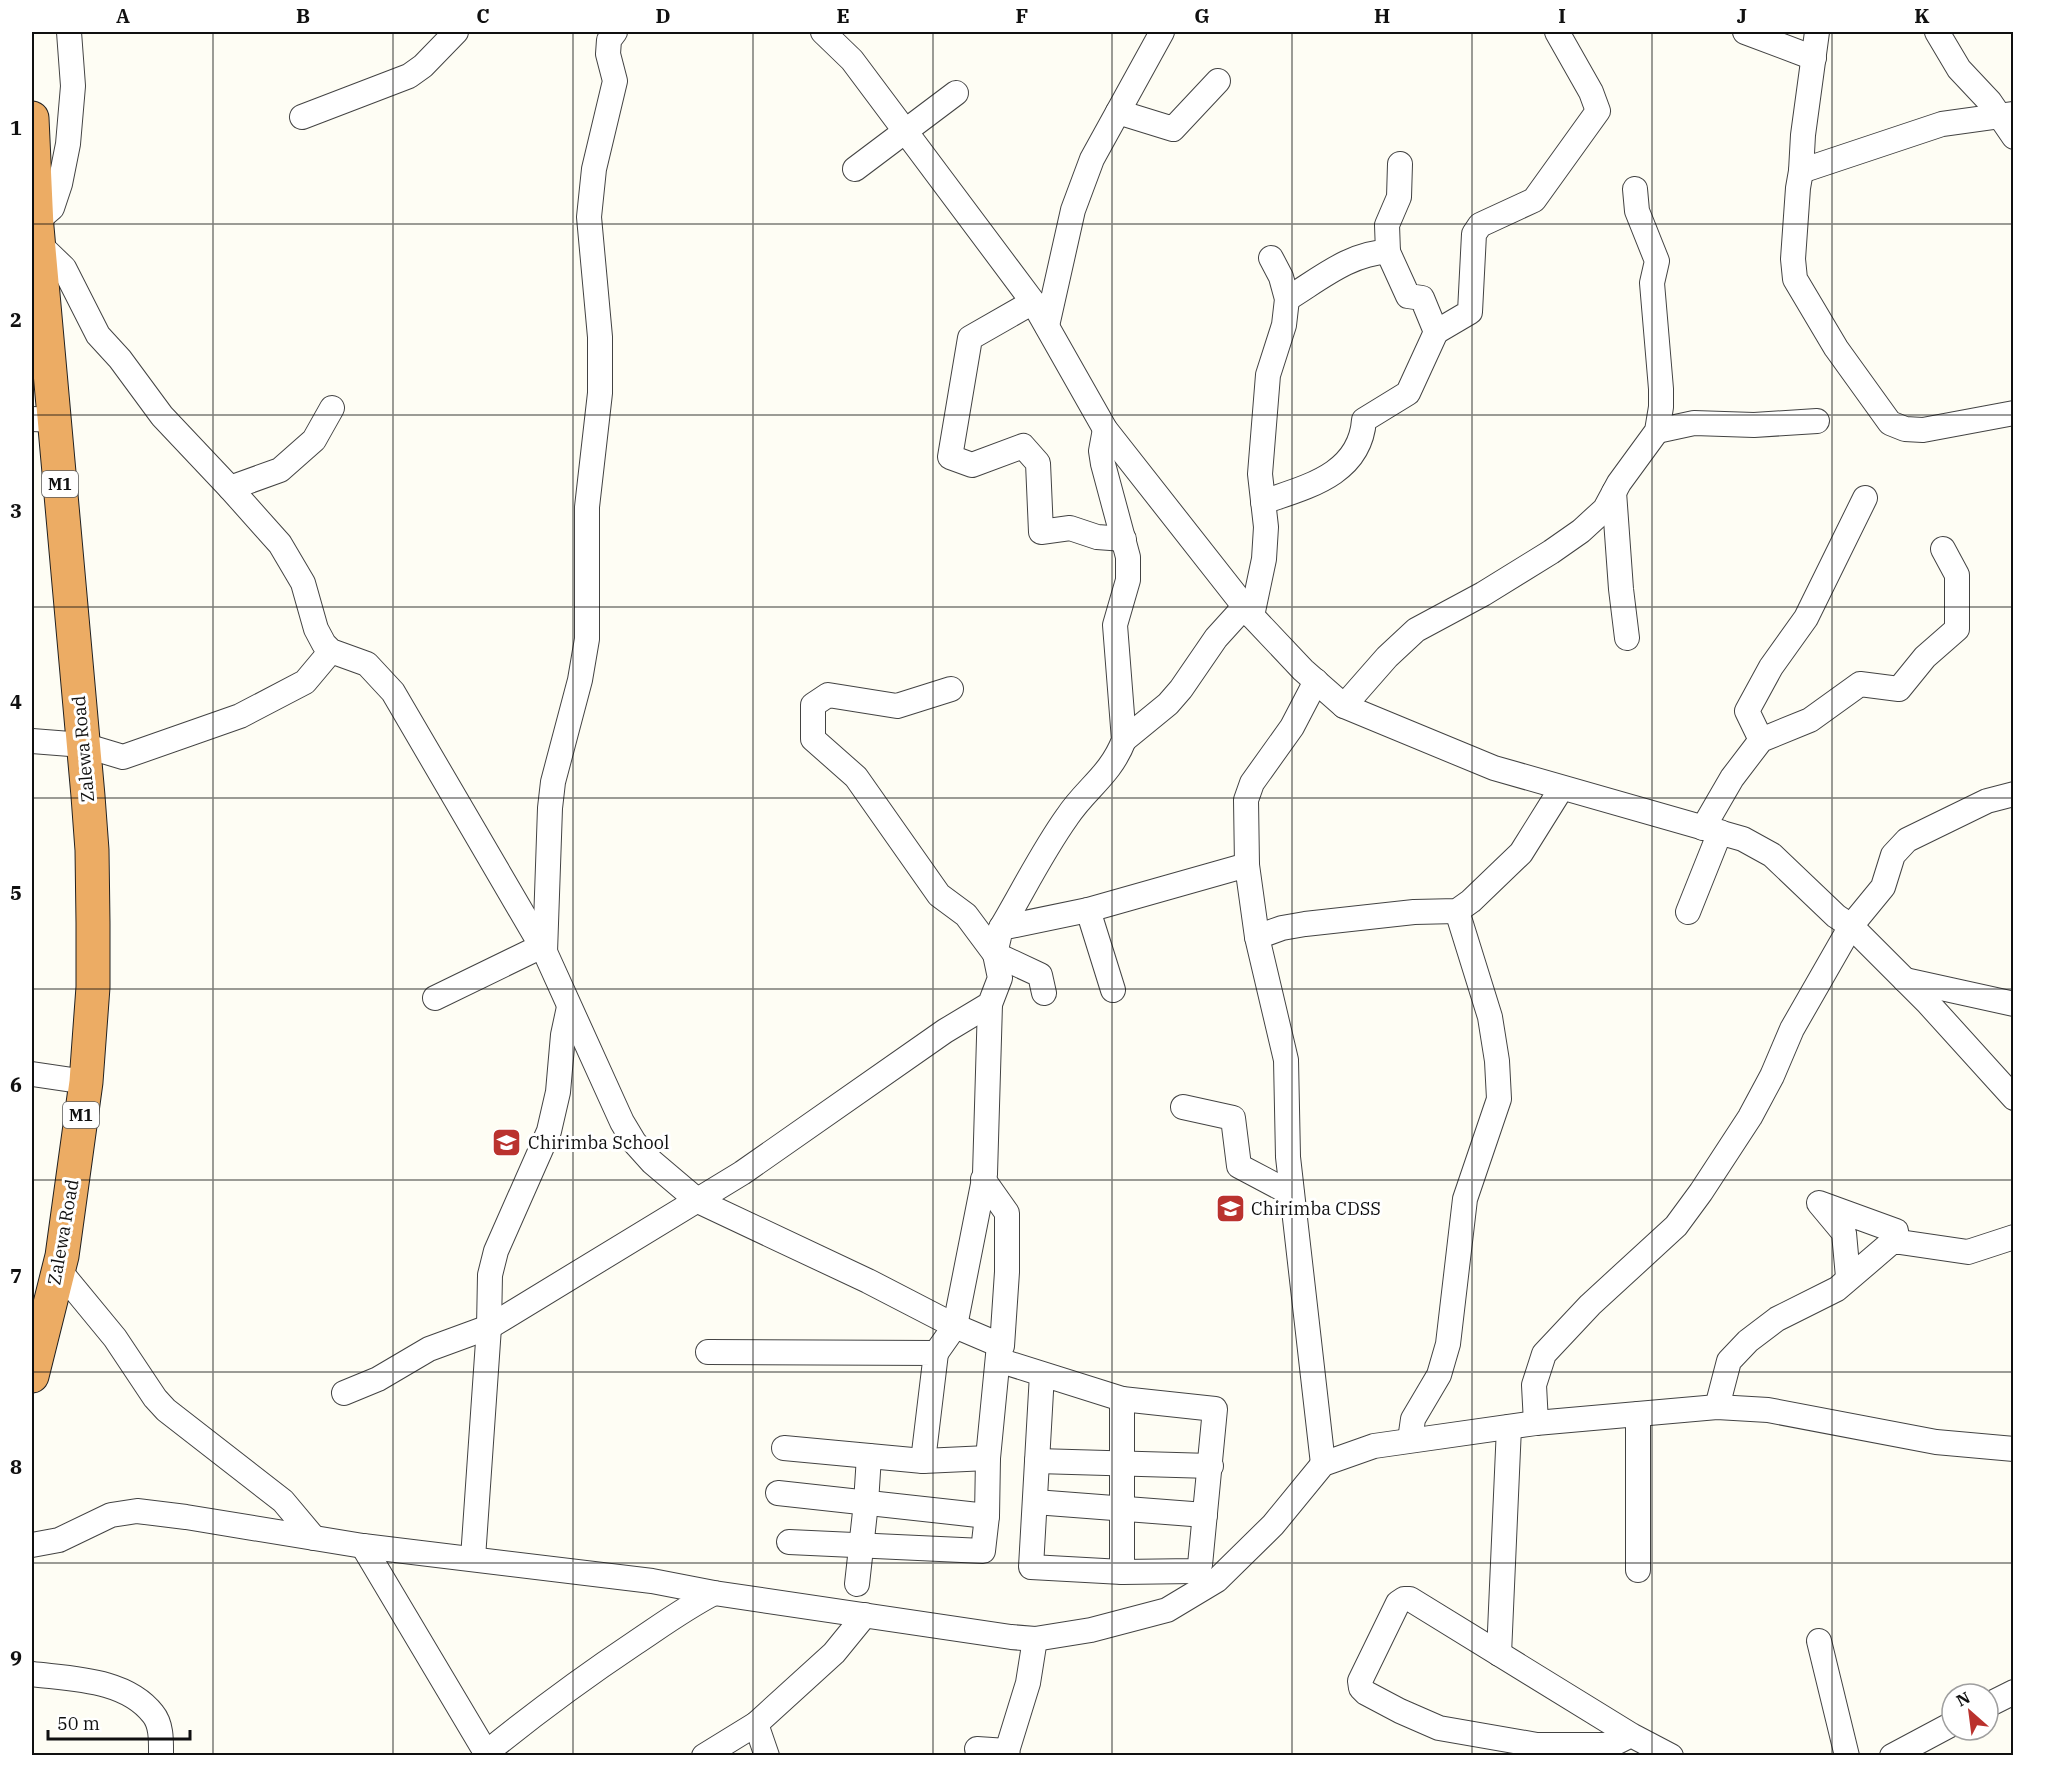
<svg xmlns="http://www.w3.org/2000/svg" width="2045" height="1787" viewBox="0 0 2045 1787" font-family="'IBM Plex Serif',serif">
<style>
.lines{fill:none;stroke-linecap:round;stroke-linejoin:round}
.minor-casing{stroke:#434343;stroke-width:26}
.highway-casing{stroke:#212121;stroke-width:35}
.minor{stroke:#fff;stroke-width:24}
.highway{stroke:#ecac64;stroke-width:33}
.grid{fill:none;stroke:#101010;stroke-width:1.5;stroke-opacity:0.55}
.labels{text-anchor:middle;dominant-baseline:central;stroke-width:6;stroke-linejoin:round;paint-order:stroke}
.shield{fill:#fff;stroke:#585858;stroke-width:1.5}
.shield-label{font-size:16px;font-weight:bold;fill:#101010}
.street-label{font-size:18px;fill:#101010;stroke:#fff}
.poi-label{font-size:18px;fill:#101010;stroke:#fff;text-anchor:start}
.neatline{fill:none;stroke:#101010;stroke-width:2}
.grid-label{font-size:20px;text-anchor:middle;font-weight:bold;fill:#101010}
</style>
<rect width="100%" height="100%" fill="#fefdf4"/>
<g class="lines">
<defs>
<g id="minor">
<path d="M 823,32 L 852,60 L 1033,302 L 1105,429 L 1252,616 L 1303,670 L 1344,706 L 1494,768 L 1743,839 L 1772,855 L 1836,916 L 1851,926 L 1927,1002 L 2014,1098"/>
<path d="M 1745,32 L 1814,58"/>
<path d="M 1817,32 L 1803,135 L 1801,171 L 1798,188 L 1793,259 L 1795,279 L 1836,348 L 1890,423 L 1905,429 L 1923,430 L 2014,413"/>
<path d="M 1937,32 L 1959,69 L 1990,102 L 2014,137"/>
<path d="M 1118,112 L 1173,129 L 1218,81"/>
<path d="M 302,117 L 409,76 L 423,66 L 456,32"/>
<path d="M 855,169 L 956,93"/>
<path d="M 1801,171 L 1942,124 L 2014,114"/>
<path d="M 37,221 L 52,208 L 60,184 L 68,144 L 73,86 L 69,32"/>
<path d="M 38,243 L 64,268 L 98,335 L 120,359 L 162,416 L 230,488 L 280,544 L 303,583 L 316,629 L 324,644 L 331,651 L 367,664 L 393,692 L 545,952 L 622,1122 L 634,1142 L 652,1162 L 698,1201 L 868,1281 L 955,1326 L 1002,1346 L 1007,1272 L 1007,1213 L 983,1179"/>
<path d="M 1287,299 C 1317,281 1351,252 1388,252 L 1387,225 L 1399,197 L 1400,164"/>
<path d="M 1033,302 L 970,338 L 950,457 L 972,465 L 1023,446 L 1038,463 L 1041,532 L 1070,528 L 1097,537 L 1124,539"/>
<path d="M 1047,326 L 1073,210 L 1092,159 L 1162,32"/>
<path d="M 1436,332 L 1470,312 L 1474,234 L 1480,225 L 1534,200 L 1598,111 L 1591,92 L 1557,32"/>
<path d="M 32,419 L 55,420"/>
<path d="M 1657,431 L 1694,423 L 1754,425 L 1817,421"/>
<path d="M 230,488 L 280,470 L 314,440 L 332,408"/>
<path d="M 1614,492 L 1621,589 L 1627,638"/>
<path d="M 1263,502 C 1306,487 1360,475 1364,420 L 1408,393 L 1436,332 L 1422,298 L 1408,296 L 1388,252"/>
<path d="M 1252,616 L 1264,559 L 1266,527 L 1260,474 L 1268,375 L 1284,325 L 1287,299 L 1281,277 L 1271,258"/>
<path d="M 1316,681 L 1292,727 L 1252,783 L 1246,800 L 1247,865 L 1257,937 L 1286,1060 L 1288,1157 L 1323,1464"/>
<path d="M 951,689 L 897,706 L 828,695 L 813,705 L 813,739 L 856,777 L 939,895 L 966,915 L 995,954 L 1040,975 L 1044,993"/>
<path d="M 1344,706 L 1387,657 L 1416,630 L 1483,594 L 1551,552 L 1581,531 L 1605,509 L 1619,483 L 1657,431 L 1661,407 L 1661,389 L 1652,283 L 1657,261 L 1637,211 L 1635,189"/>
<path d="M 1124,740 L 1168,704 L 1181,689 L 1216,638 L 1245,606"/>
<path d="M 1761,740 L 1747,711 L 1771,667 L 1806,618 L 1865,498"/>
<path d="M 32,741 L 83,745 L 123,757 L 240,716 L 305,682 L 331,651"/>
<path d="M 1703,828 L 1732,778 L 1761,740 L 1810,720 L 1860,684 L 1899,689 L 1925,657 L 1957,629 L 1957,575 L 1943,549"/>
<path d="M 1088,910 L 1113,990"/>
<path d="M 1688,912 L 1720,832"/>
<path d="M 1001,928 C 1023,891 1042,852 1067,817 C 1086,788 1110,776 1124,740 L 1115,625 L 1128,580 L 1128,557 L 1103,464 L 1101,451 L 1105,429"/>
<path d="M 1257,937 L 1282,928 L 1305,924 L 1414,912 L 1457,911 L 1471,901 L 1521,853 L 1561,789"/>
<path d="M 545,952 L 550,808 L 553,782 L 580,680 L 587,639 L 587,507 L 600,393 L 600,337 L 589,217 L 594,169 L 615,81 L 608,54 L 609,40 L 615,32"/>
<path d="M 1905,980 L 2014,1004"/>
<path d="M 435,998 L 542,946"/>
<path d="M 32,1074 L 86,1082"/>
<path d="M 1183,1107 L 1233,1118 L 1239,1166 L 1292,1194"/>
<path d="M 59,1270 L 115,1338 L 155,1398 L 166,1410 L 283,1501 L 314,1538"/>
<path d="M 1848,1277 L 1844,1233 L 1819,1203 L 1896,1231 L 1897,1242"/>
<path d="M 708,1352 L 936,1353 L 923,1461"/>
<path d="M 936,1353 L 955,1326 L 985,1174 L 990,1004"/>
<path d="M 998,1360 L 1122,1399 L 1122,1572 L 1031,1567 L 1042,1374"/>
<path d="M 344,1393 L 378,1379 L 429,1349 L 489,1327 L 742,1173 L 945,1031 L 990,1004 L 1000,978 L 995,954 L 1001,928 L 1088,910 L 1247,865"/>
<path d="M 1122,1399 L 1215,1409 L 1200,1565 L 1194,1571 L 1122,1572"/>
<path d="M 1717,1407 L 1729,1361 L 1748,1341 L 1777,1319 L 1837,1289 L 1893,1241 L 1968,1252 L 2014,1237"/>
<path d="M 1638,1414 L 1638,1570"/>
<path d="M 1536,1423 L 1534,1385 L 1544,1354 L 1590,1305 L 1676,1226 L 1701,1192 L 1750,1117 L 1772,1076 L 1792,1029 L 1851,926 L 1883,887 L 1893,855 L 1907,840 L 1987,801 L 2014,794"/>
<path d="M 1410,1440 L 1413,1419 L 1439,1375 L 1448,1344 L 1465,1199 L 1499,1099 L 1497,1061 L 1490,1017 L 1457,911"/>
<path d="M 784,1448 L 923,1461 L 988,1458"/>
<path d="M 1037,1461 L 1211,1466"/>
<path d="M 778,1493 L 987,1516"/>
<path d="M 1035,1502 L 1205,1515"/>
<path d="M 789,1542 L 983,1551 L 987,1516 L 988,1458 L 999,1345"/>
<path d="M 32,1545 L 59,1540 L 111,1515 L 137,1511 L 186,1517 L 363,1546 L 652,1581 L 714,1593 L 1011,1637 L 1035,1639 L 1091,1630 L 1167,1610 L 1217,1580 L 1273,1525 L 1323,1464 L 1374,1446 L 1536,1423 L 1717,1407 L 1768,1410 L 1936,1442 L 2014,1449"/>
<path d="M 363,1546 L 488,1756"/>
<path d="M 473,1558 L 489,1327 L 490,1275 L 496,1251 L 549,1131 L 558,1092 L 563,1035 L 569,1007"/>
<path d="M 857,1584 L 866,1503 L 869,1456"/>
<path d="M 1819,1641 L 1847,1756"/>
<path d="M 1499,1654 L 1509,1427"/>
<path d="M 32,1674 C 72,1679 126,1679 153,1714 C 162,1725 161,1742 161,1756"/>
<path d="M 1988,1705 L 2014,1692"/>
<path d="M 1631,1735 L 1611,1745 L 1537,1745 L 1439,1728 L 1400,1711 L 1366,1693 L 1361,1688 L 1360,1681 L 1398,1603 L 1404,1599 L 1410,1599 L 1631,1735 L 1671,1756"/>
<path d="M 977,1749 L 1007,1751 L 1008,1756"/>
<path d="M 1007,1751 L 1028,1683 L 1035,1639"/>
<path d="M 486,1753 C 534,1714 584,1677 635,1643 C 662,1625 685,1608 714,1593"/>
<path d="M 704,1756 L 756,1724"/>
<path d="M 767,1756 L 756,1724 L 834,1653 L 865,1615"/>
<path d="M 1892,1756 L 1952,1724"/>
</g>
<path id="highway" d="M 32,118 L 37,227 L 88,796 L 92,850 L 93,923 L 93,987 L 86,1082 L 62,1256 L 32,1376"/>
</defs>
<use href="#minor" class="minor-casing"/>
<use href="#highway" class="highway-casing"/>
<use href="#minor" class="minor"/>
<use href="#highway" class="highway"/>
</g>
<path class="grid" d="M 213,32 L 213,1756M 393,32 L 393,1756M 573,32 L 573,1756M 753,32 L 753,1756M 933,32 L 933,1756M 1112,32 L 1112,1756M 1292,32 L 1292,1756M 1472,32 L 1472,1756M 1652,32 L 1652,1756M 1832,32 L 1832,1756M 32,224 L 2014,224M 32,415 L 2014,415M 32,607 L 2014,607M 32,798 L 2014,798M 32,989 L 2014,989M 32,1180 L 2014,1180M 32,1372 L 2014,1372M 32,1563 L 2014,1563"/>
<defs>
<symbol id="school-square" viewBox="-11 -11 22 22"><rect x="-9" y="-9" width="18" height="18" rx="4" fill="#ba322e" stroke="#fff"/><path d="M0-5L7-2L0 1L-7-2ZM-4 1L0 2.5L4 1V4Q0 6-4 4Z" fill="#fff"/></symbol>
</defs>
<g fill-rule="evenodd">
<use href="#school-square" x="490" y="1126" width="33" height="33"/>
<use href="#school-square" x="1214" y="1192" width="33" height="33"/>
</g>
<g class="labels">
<g class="shield">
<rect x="42" y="471" width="36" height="26" rx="4.5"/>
<rect x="63" y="1102" width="36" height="26" rx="4.5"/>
</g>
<g class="shield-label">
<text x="60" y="484">M1</text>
<text x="81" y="1115">M1</text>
</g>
<g class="street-label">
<text transform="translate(83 749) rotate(-95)">Zalewa Road</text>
<text transform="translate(63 1232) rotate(-80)">Zalewa Road</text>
</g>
<g class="poi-label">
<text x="528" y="1142">Chirimba School</text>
<text x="1251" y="1208">Chirimba CDSS</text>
</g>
</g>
<rect width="2045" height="1787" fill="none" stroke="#ffffff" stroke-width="66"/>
<g transform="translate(1970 1712) rotate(332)"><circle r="28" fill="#ffffff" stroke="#9f9f9f" stroke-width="1.5"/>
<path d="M0-4.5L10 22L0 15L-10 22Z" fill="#ba322e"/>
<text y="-9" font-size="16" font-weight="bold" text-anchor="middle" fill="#101010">N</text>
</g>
<path d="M48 1730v9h142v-9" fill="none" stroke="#101010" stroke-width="3"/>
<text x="57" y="1730" font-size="18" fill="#101010" stroke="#ffffff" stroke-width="4.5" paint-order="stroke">50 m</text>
<rect x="33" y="33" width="1979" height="1721" class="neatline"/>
<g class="grid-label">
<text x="123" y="23">A</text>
<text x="303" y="23">B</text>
<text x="483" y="23">C</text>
<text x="663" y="23">D</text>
<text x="843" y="23">E</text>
<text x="1022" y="23">F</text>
<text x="1202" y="23">G</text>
<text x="1382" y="23">H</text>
<text x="1562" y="23">I</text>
<text x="1742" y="23">J</text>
<text x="1922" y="23">K</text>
<text x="16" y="135">1</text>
<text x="16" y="327">2</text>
<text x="16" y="518">3</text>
<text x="16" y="709">4</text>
<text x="16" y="900">5</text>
<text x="16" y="1092">6</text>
<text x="16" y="1283">7</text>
<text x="16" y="1474">8</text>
<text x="16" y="1665">9</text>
</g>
</svg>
